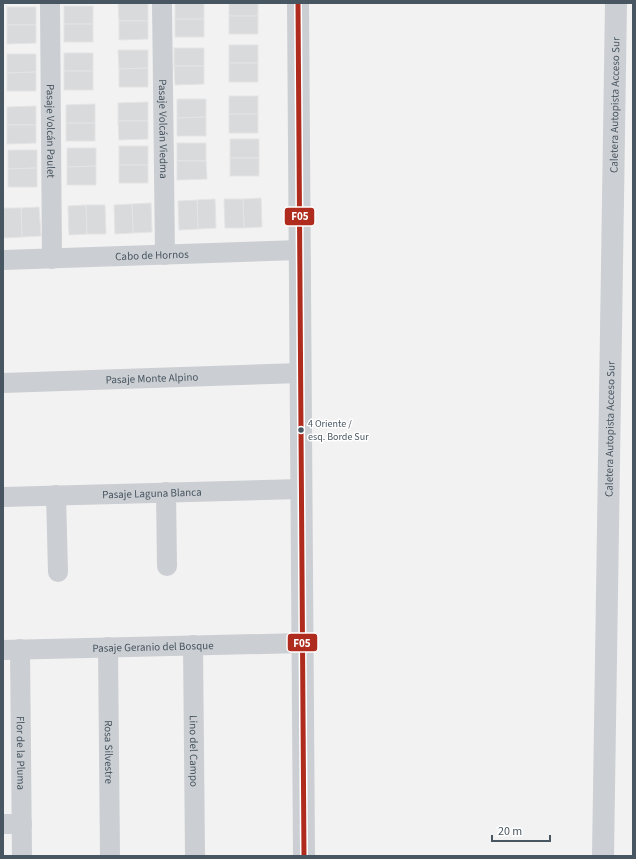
<svg xmlns="http://www.w3.org/2000/svg" width="636" height="859" viewBox="0 0 636 859" font-family="'Source Sans 3',sans-serif">
<style>
.building{fill:#d9dadb;stroke:#e4e4e5}
.lines{fill:none;stroke-linecap:round;stroke-linejoin:round}
.minor{stroke:#cbced2;stroke-width:20}
.tertiary{stroke:#cbced2;stroke-width:22}
.secondary{stroke:#cccfd3;stroke-width:22}
.bus-1-casing{stroke:#fff;stroke-width:8}
.bus-1{stroke:#af2b1e;stroke-width:5}
.bus-dot{fill:#485661;stroke:#fff;stroke-width:1.5}
.labels{text-anchor:middle;dominant-baseline:central;stroke-width:3;stroke-linejoin:round;paint-order:stroke}
.bus-label{font-size:10px;fill:#485661;stroke:#fff;text-anchor:start}
.street-label{font-size:11px;fill:#485661;stroke:#fff}
.line-badge{stroke:#fff;stroke-width:1.5}
.badge-label{font-size:11px;text-anchor:middle;font-weight:bold;fill:#fff}
</style>
<rect width="100%" height="100%" fill="#f3f2f2"/>
<g class="building">
<path d="M 118,3 L 148,3 L 148,21 L 119,21 Z"/>
<rect x="175" y="3" width="29" height="16"/>
<rect x="229" y="3" width="29" height="13"/>
<rect x="64" y="6" width="29" height="18"/>
<rect x="7" y="7" width="29" height="18"/>
<rect x="229" y="16" width="29" height="18"/>
<rect x="175" y="19" width="29" height="18"/>
<path d="M 119,21 L 148,21 L 148,39 L 119,40 Z"/>
<rect x="64" y="24" width="29" height="18"/>
<path d="M 7,25 L 36,25 L 36,43 L 7,44 Z"/>
<rect x="229" y="45" width="29" height="18"/>
<rect x="174" y="48" width="30" height="18"/>
<path d="M 118,50 L 148,50 L 148,68 L 119,69 Z"/>
<rect x="64" y="53" width="29" height="18"/>
<path d="M 7,54 L 36,54 L 36,72 L 7,73 Z"/>
<rect x="229" y="63" width="29" height="19"/>
<path d="M 174,66 L 204,66 L 204,84 L 175,85 Z"/>
<path d="M 148,68 L 148,87 L 119,87 L 119,69 Z"/>
<rect x="64" y="71" width="29" height="19"/>
<path d="M 36,72 L 36,91 L 7,91 L 7,73 Z"/>
<rect x="229" y="96" width="29" height="18"/>
<path d="M 177,99 L 206,99 L 206,117 L 177,118 Z"/>
<path d="M 148,102 L 148,121 L 118,121 L 118,103 Z"/>
<path d="M 95,104 L 95,123 L 66,123 L 66,105 Z"/>
<path d="M 36,106 L 36,125 L 7,125 L 7,107 Z"/>
<rect x="229" y="114" width="29" height="19"/>
<path d="M 206,117 L 206,136 L 177,136 L 177,118 Z"/>
<path d="M 118,121 L 148,121 L 148,139 L 119,140 Z"/>
<rect x="66" y="123" width="29" height="18"/>
<path d="M 7,125 L 36,125 L 36,143 L 7,144 Z"/>
<rect x="230" y="139" width="29" height="19"/>
<rect x="177" y="143" width="29" height="18"/>
<rect x="119" y="146" width="29" height="19"/>
<path d="M 67,148 L 96,148 L 96,166 L 67,167 Z"/>
<path d="M 8,150 L 37,150 L 37,168 L 8,169 Z"/>
<rect x="230" y="158" width="29" height="18"/>
<path d="M 177,161 L 206,161 L 207,179 L 177,180 Z"/>
<rect x="119" y="165" width="29" height="18"/>
<path d="M 96,166 L 96,185 L 67,185 L 67,167 Z"/>
<path d="M 37,168 L 37,187 L 8,187 L 8,169 Z"/>
<path d="M 261,198 L 262,227 L 244,228 L 243,199 Z"/>
<path d="M 215,199 L 216,228 L 198,229 L 197,200 Z"/>
<path d="M 224,199 L 243,199 L 244,228 L 225,228 Z"/>
<path d="M 197,200 L 198,229 L 179,230 L 178,201 Z"/>
<path d="M 151,203 L 152,232 L 133,233 L 132,204 Z"/>
<path d="M 132,204 L 133,233 L 115,234 L 114,205 Z"/>
<path d="M 86,205 L 87,234 L 69,235 L 68,206 Z"/>
<path d="M 86,205 L 105,205 L 106,234 L 87,234 Z"/>
<path d="M 39,207 L 41,236 L 22,237 L 21,208 Z"/>
<path d="M 3,208 L 21,208 L 22,237 L 3,238 Z"/>
</g>
<g class="lines">
<g class="minor">
<path id="s1" d="M 50,3 L 52,259"/>
<path id="s2" d="M 162,3 L 165,255"/>
<path id="s3" d="M 3,260 L 300,250"/>
<path id="s4" d="M 3,383 L 301,373"/>
<path d="M 166,492 L 167,566"/>
<path d="M 56,495 L 58,572"/>
<path id="s5" d="M 3,497 L 301,489"/>
<path id="s6" d="M 193,645 L 195,856"/>
<path id="s7" d="M 108,647 L 110,856"/>
<path id="s8" d="M 20,649 L 22,856"/>
<path id="s9" d="M 3,650 L 303,643"/>
<path d="M 3,824 L 22,824"/>
</g>
<path class="tertiary" d="M 298,3 L 304,856"/>
<path class="secondary" id="s10" d="M 603,856 L 616,3"/>
<defs>
<path id="bus-1" d="M 298,3 L 304,856"/>
</defs>
<use href="#bus-1" class="bus-1-casing"/>
<use href="#bus-1" class="bus-1"/>
</g>
<circle class="bus-dot" cx="301" cy="430" r="3.5"/>
<g class="labels">
<g class="bus-label">
<text x="308" y="424">4 Oriente /<tspan x="308" dy="13">esq. Borde Sur</tspan></text>
</g>
<g class="street-label">
<text stroke="none"><textPath href="#s10" startOffset="751">Caletera Autopista Acceso Sur</textPath></text>
<text stroke="none"><textPath href="#s2" startOffset="126">Pasaje Volcán Viedma</textPath></text>
<text stroke="none"><textPath href="#s1" startOffset="128">Pasaje Volcán Paulet</textPath></text>
<text stroke="none"><textPath href="#s3" startOffset="149">Cabo de Hornos</textPath></text>
<text stroke="none"><textPath href="#s4" startOffset="149">Pasaje Monte Alpino</textPath></text>
<text stroke="none"><textPath href="#s10" startOffset="427">Caletera Autopista Acceso Sur</textPath></text>
<text stroke="none"><textPath href="#s5" startOffset="149">Pasaje Laguna Blanca</textPath></text>
<text stroke="none"><textPath href="#s9" startOffset="150">Pasaje Geranio del Bosque</textPath></text>
<text stroke="none"><textPath href="#s6" startOffset="106">Lino del Campo</textPath></text>
<text stroke="none"><textPath href="#s7" startOffset="105">Rosa Silvestre</textPath></text>
<text stroke="none"><textPath href="#s8" startOffset="104">Flor de la Pluma</textPath></text>
</g>
</g>
<g class="line-badge">
<rect x="284" y="207" width="31" height="19" rx="4" fill="#af2b1e"/>
<rect x="287" y="633" width="31" height="19" rx="4" fill="#af2b1e"/>
</g>
<g class="badge-label">
<text x="300" y="220">F05</text>
<text x="302" y="647">F05</text>
</g>
<rect width="636" height="859" fill="none" stroke="#485661" stroke-width="8"/>
<path d="M492 835v6h58v-6" fill="none" stroke="#485661" stroke-width="2"/>
<text x="498" y="835" font-size="12" fill="#485661" stroke="#ffffff" stroke-width="3" paint-order="stroke">20 m</text>
</svg>
